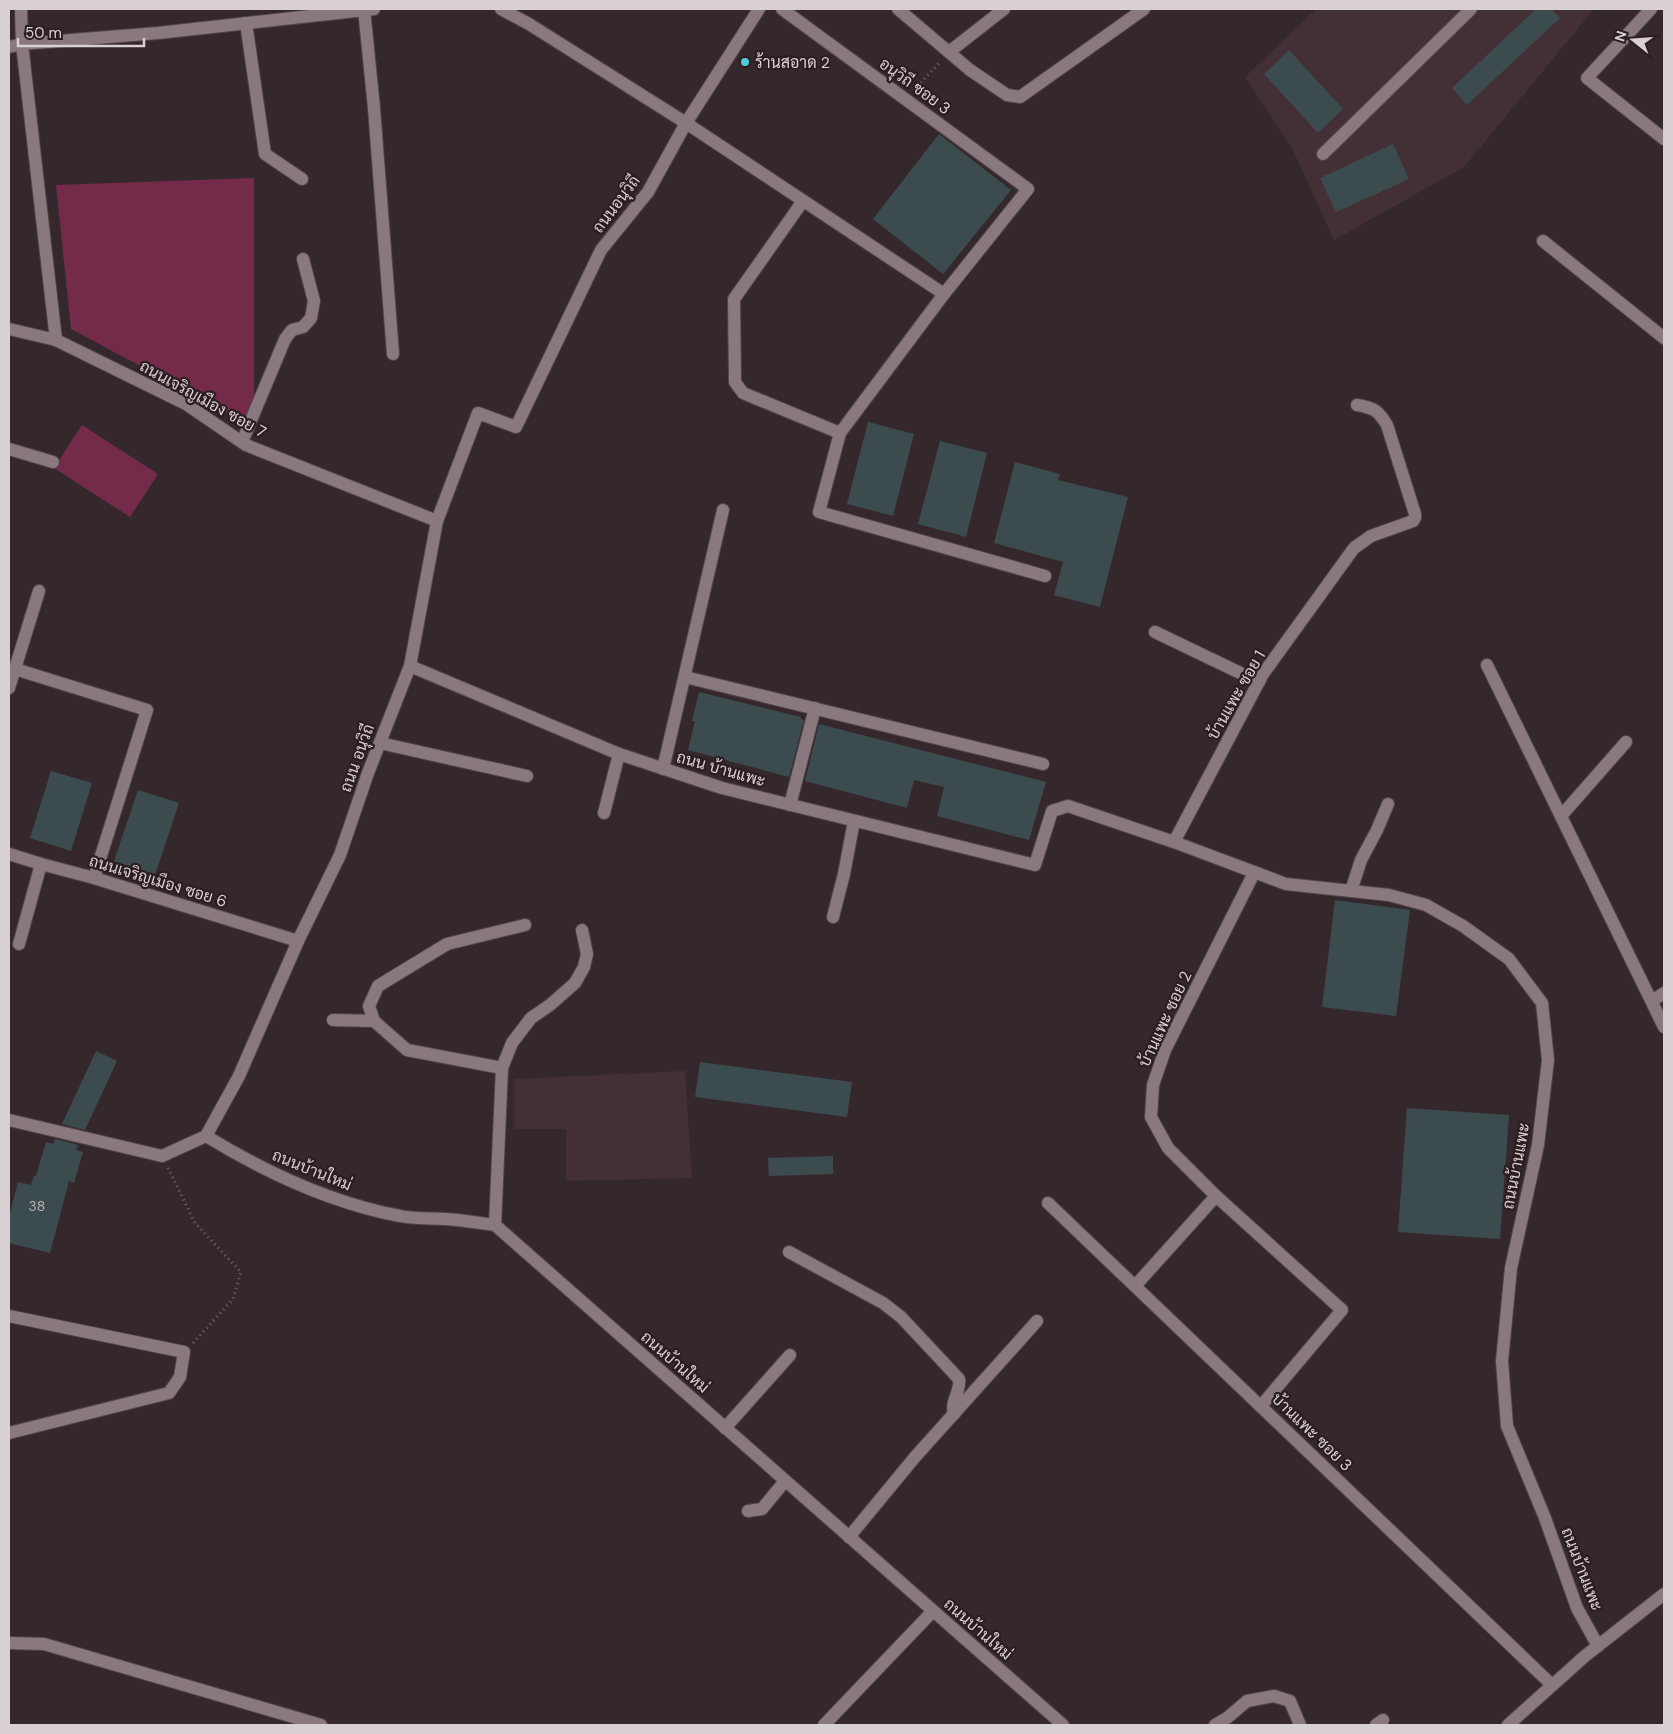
<svg xmlns="http://www.w3.org/2000/svg" width="1673" height="1734" viewBox="0 0 1673 1734" font-family="'DM Sans',Sarabun,sans-serif">
<style>
.built{fill:#432f36}
.green{fill:#742a49}
.building{fill:#3c4c4e}
.lines{fill:none;stroke-linecap:round;stroke-linejoin:round}
.minor-casing{stroke:#514649;stroke-width:14}
.path{stroke:#73686b;stroke-width:3;stroke-dasharray:1 4;stroke-linecap:butt}
.minor{stroke:#89797e;stroke-width:12}
.poi-dot{fill:#52ccd6;stroke:#2b1e22;stroke-width:2}
.labels{text-anchor:middle;dominant-baseline:central;stroke-width:4.5;stroke-linejoin:round;paint-order:stroke}
.number-label{font-size:14px;fill:#b2afb2}
.poi-label{font-size:16px;fill:#d9d0d3;stroke:#2b1e22;text-anchor:start}
.street-label{font-size:16px;fill:#d9d0d3;stroke:#2b1e22}
</style>
<rect width="100%" height="100%" fill="#35282c"/>
<g class="built">
<path d="M 1316,9 L 1594,9 L 1464,167 L 1334,240 L 1293,150 L 1245,77 Z"/>
<path d="M 685,1071 L 692,1178 L 566,1181 L 566,1129 L 515,1129 L 515,1079 Z"/>
</g>
<g class="green">
<path d="M 254,178 L 254,427 L 71,329 L 56,185 Z"/>
<path d="M 82,425 L 158,474 L 130,517 L 54,468 Z"/>
</g>
<g class="building">
<path d="M 1536,9 L 1551,9 L 1560,18 L 1467,105 L 1452,88 Z"/>
<path d="M 1289,50 L 1343,109 L 1318,133 L 1264,74 Z"/>
<path d="M 939,134 L 1011,190 L 943,274 L 873,219 Z"/>
<path d="M 1393,144 L 1409,179 L 1336,212 L 1320,178 Z"/>
<path d="M 868,422 L 914,434 L 893,516 L 847,504 Z"/>
<path d="M 940,441 L 987,453 L 966,537 L 918,524 Z"/>
<path d="M 1015,462 L 1060,474 L 1058,480 L 1128,497 L 1100,607 L 1054,595 L 1063,562 L 994,543 Z"/>
<path d="M 699,692 L 801,717 L 801,719 L 804,720 L 789,777 L 688,750 L 695,721 L 692,721 Z"/>
<path d="M 819,724 L 1046,782 L 1029,840 L 937,816 L 944,787 L 914,780 L 907,808 L 805,781 Z"/>
<path d="M 51,771 L 92,783 L 71,851 L 30,838 Z"/>
<path d="M 138,790 L 179,803 L 155,875 L 114,861 Z"/>
<path d="M 1335,900 L 1410,910 L 1396,1016 L 1322,1007 Z"/>
<path d="M 96,1051 L 117,1061 L 85,1130 L 62,1124 Z"/>
<path d="M 700,1062 L 852,1082 L 847,1117 L 695,1097 Z"/>
<path d="M 1407,1108 L 1509,1115 L 1500,1239 L 1398,1232 Z"/>
<path d="M 55,1139 L 78,1145 L 76,1150 L 83,1152 L 74,1183 L 69,1181 L 50,1253 L 9,1243 L 9,1217 L 18,1182 L 31,1185 L 34,1176 L 36,1176 L 46,1142 L 53,1144 Z"/>
<path d="M 833,1156 L 833,1174 L 769,1176 L 768,1158 Z"/>
</g>
<g class="lines">
<defs>
<g id="minor">
<path d="M 21,9 L 22,44 L 56,340"/>
<path d="M 364,9 L 374,108 L 393,354"/>
<path d="M 501,9 L 529,24 L 686,123 L 944,294"/>
<path d="M 782,9 L 1028,189 L 944,294 L 840,433"/>
<path d="M 898,9 L 970,70 L 1007,95 L 1020,97 L 1144,9"/>
<path d="M 1651,9 L 1587,78 L 1664,139"/>
<path d="M 246,23 L 265,154 L 302,179"/>
<path d="M 9,47 L 22,44 L 158,33 L 374,9"/>
<path d="M 949,52 L 1004,9"/>
<path d="M 1323,154 L 1471,9"/>
<path d="M 803,201 L 734,299 L 735,382 L 743,393 L 840,433 L 819,512 L 1045,576"/>
<path d="M 1543,241 L 1664,338"/>
<path d="M 9,329 L 56,340 L 186,404 L 246,445 L 437,521"/>
<path d="M 242,442 L 285,339 L 292,330 L 303,327 L 311,318 L 314,301 L 303,259"/>
<path d="M 9,449 L 53,462"/>
<path d="M 1155,632 L 1259,682"/>
<path d="M 1487,665 L 1664,1027"/>
<path d="M 410,666 L 619,754 L 722,788 L 1035,865 L 1052,811 L 1068,806 L 1174,842 L 1286,884 L 1389,895 L 1426,905 L 1463,926 L 1509,959 L 1542,1003 L 1548,1060 L 1538,1145 L 1511,1268 L 1502,1361 L 1507,1426 L 1545,1518 L 1577,1608 L 1598,1646"/>
<path d="M 15,669 L 147,710 L 94,878"/>
<path d="M 685,677 L 1043,764"/>
<path d="M 9,688 L 39,591"/>
<path d="M 380,743 L 527,776"/>
<path d="M 663,769 L 723,510"/>
<path d="M 790,805 L 815,708"/>
<path d="M 604,813 L 619,754"/>
<path d="M 1561,816 L 1626,742"/>
<path d="M 1174,842 L 1263,674 L 1354,548 L 1371,536 L 1413,521 L 1415,518 L 1415,514 L 1387,425 C 1378,410 1374,408 1357,405"/>
<path d="M 9,854 L 41,864 L 94,878 L 298,941"/>
<path d="M 1254,873 L 1165,1050 L 1153,1085 L 1151,1117 L 1168,1148 L 1216,1196 L 1342,1310 L 1261,1406"/>
<path d="M 1351,891 L 1361,860 L 1377,830 L 1388,804"/>
<path d="M 833,917 L 844,874 L 854,821"/>
<path d="M 19,944 L 41,864"/>
<path d="M 1652,1001 L 1664,993"/>
<path d="M 333,1020 L 374,1021"/>
<path d="M 502,1068 L 512,1043 L 531,1018 L 550,1005 L 575,983 L 584,967 L 587,954 L 582,930"/>
<path d="M 9,1120 L 162,1156 L 206,1136"/>
<path d="M 206,1136 L 239,1076 L 298,941 L 340,855 L 368,773 L 410,666 L 437,521 L 478,413 L 516,427 L 601,250 L 648,192 L 686,123 L 759,9"/>
<path d="M 206,1136 C 265,1172 331,1203 400,1216 C 414,1219 431,1218 446,1219 C 462,1220 479,1223 495,1225 L 1063,1725"/>
<path d="M 1048,1203 L 1552,1685"/>
<path d="M 495,1225 L 502,1068 L 407,1050 L 374,1021 L 369,1006 L 378,986 L 447,944 L 525,925"/>
<path d="M 789,1252 L 883,1303 L 901,1317 L 959,1379 C 961,1391 950,1402 954,1414"/>
<path d="M 1135,1286 L 1216,1196"/>
<path d="M 9,1316 L 184,1352 L 180,1377 L 169,1393 L 9,1433"/>
<path d="M 725,1428 L 790,1355"/>
<path d="M 748,1511 L 762,1509 L 785,1481"/>
<path d="M 849,1537 L 915,1457 L 1037,1321"/>
<path d="M 9,1643 L 44,1644 L 321,1725"/>
<path d="M 824,1725 L 933,1611"/>
<path d="M 1215,1725 L 1227,1718 L 1247,1701 L 1274,1696 L 1290,1701 L 1300,1725"/>
<path d="M 1376,1725 L 1383,1720"/>
<path d="M 1508,1725 L 1585,1656 L 1664,1594"/>
</g>
</defs>
<use href="#minor" class="minor-casing"/>
<g class="path">
<path d="M 914,90 L 941,61"/>
<path d="M 168,1168 L 195,1223 L 241,1272 L 233,1299 L 193,1343"/>
</g>
<use href="#minor" class="minor"/>
</g>
<circle class="poi-dot" cx="745" cy="62" r="5"/>
<g class="labels">
<g class="number-label">
<text x="37" y="1206">38</text>
</g>
<g class="poi-label">
<text x="755" y="62">ร้านสอาด 2</text>
</g>
<g class="street-label">
<text transform="translate(915 86) rotate(36)">อนุวิถี ซอย 3</text>
<text transform="translate(616 204) rotate(-53)">ถนนอนุวิถี</text>
<text transform="translate(203 399) rotate(29)">ถนนเจริญเมือง ซอย 7</text>
<text transform="translate(1236 695) rotate(-60)">บ้านแพะ ซอย 1</text>
<text transform="translate(357 758) rotate(-70)">ถนน อนุวิถี</text>
<text transform="translate(721 769) rotate(16)">ถนน บ้านแพะ</text>
<text transform="translate(158 881) rotate(17)">ถนนเจริญเมือง ซอย 6</text>
<text transform="translate(1165 1019) rotate(-65)">บ้านแพะ ซอย 2</text>
<text transform="translate(1516 1166) rotate(-79)">ถนนบ้านแพะ</text>
<text transform="translate(312 1170) rotate(22)">ถนนบ้านใหม่</text>
<text transform="translate(675 1362) rotate(41)">ถนนบ้านใหม่</text>
<text transform="translate(1312 1432) rotate(44)">บ้านแพะ ซอย 3</text>
<text transform="translate(1582 1569) rotate(69)">ถนนบ้านแพะ</text>
<text transform="translate(978 1629) rotate(41)">ถนนบ้านใหม่</text>
</g>
</g>
<rect width="1673" height="1734" fill="none" stroke="#d9d0d3" stroke-width="20"/>
<g transform="translate(1633 40) rotate(287)" stroke="#2b1e22" stroke-width="4" paint-order="stroke">
<path d="M0-4L9 19L0 12L-9 19Z" fill="#d9d0d3"/>
<text y="-8" font-size="14" font-weight="bold" text-anchor="middle" fill="#d9d0d3">N</text>
</g>
<path d="M18 38v8h126v-8" fill="none" stroke="#d9d0d3" stroke-width="2.5"/>
<text x="25" y="38" font-size="15" fill="#d9d0d3" stroke="#2b1e22" stroke-width="4" paint-order="stroke">50 m</text>
</svg>
